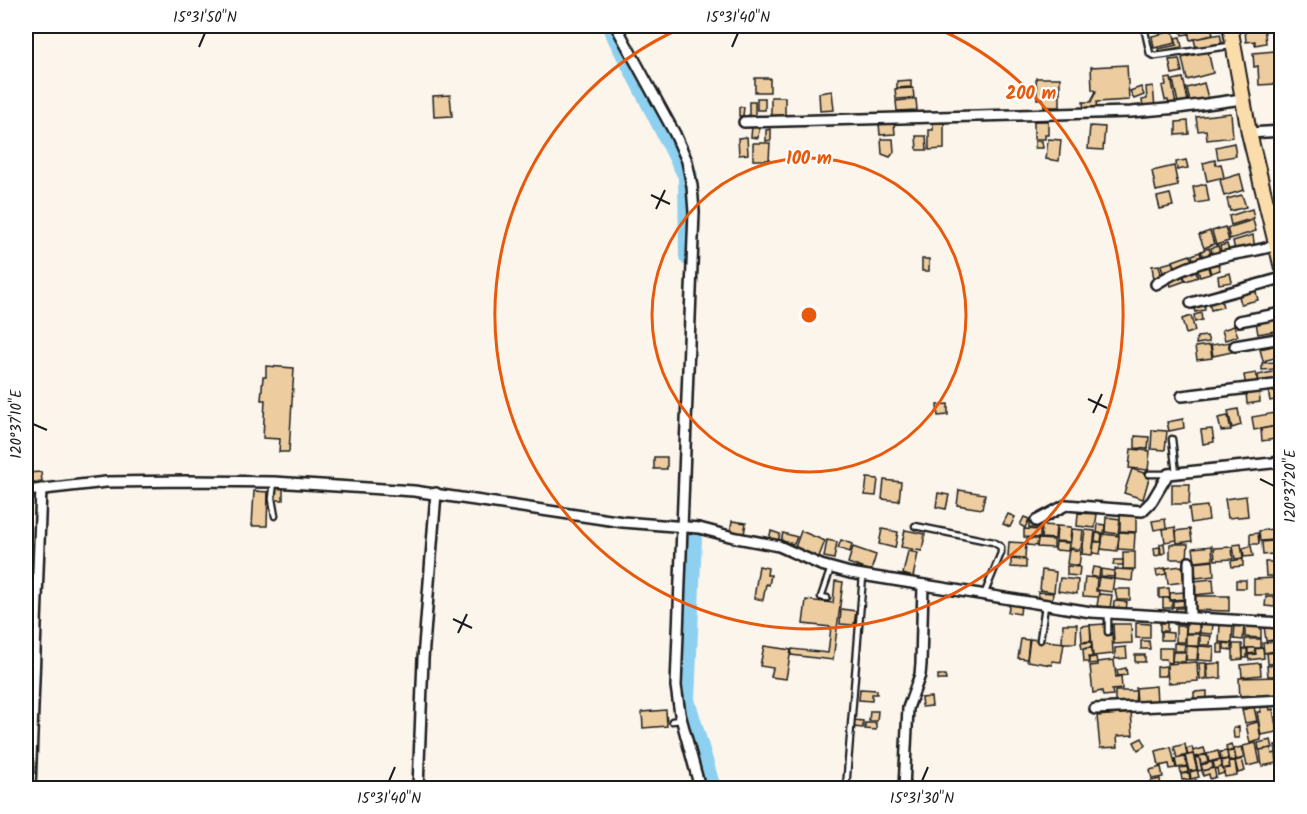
<svg xmlns="http://www.w3.org/2000/svg" width="1307" height="814" viewBox="0 0 1307 814" font-family="Kalam,sans-serif">
<style>
.lines{fill:none;stroke-linecap:round;stroke-linejoin:round}
.river{stroke:#8ed0f0;stroke-width:20}
.building{fill:#edcd9f;stroke:#1c1c1c;stroke-width:1.5}
.service-casing{stroke:#1c1c1c;stroke-width:9}
.minor-casing{stroke:#1c1c1c;stroke-width:14}
.primary-casing{stroke:#1c1c1c;stroke-width:18}
.service{stroke:#fff;stroke-width:4.5}
.minor{stroke:#fff;stroke-width:9}
.primary{stroke:#fbddab;stroke-width:14}
.ticks{fill:none;stroke:#1c1c1c;stroke-width:2}
.ring{fill:none;stroke:#e8590c;stroke-width:3}
.centre{fill:#e8590c;stroke:#fff;stroke-width:3}
.ring-label{font-size:18px;text-anchor:middle;font-weight:bold;fill:#e8590c;stroke:#fff;stroke-width:4.5;stroke-linejoin:round;paint-order:stroke}
.neatline{fill:none;stroke:#1c1c1c;stroke-width:2}
.ticks-label{font-size:15px;text-anchor:middle;fill:#1c1c1c}
</style>
<rect width="100%" height="100%" fill="#fbf5ec"/>
<filter id="ink" filterUnits="userSpaceOnUse"><feTurbulence type="fractalNoise" baseFrequency=".0167" numOctaves="2"/><feDisplacementMap in="SourceGraphic" scale="12" xChannelSelector="R" yChannelSelector="G"/><feConvolveMatrix kernelMatrix="1 2 1 2 8 2 1 2 1" color-interpolation-filters="sRGB"/></filter>
<g filter="url(#ink)">
<g class="lines">
<g class="river">
<path d="M 614,31 L 688,176 L 689,256"/>
<path d="M 692,539 L 685,700 L 711,788"/>
</g>
</g>
<g class="building">
<path d="M 1154,26 L 1176,26 L 1155,30 Z"/>
<path d="M 1193,26 L 1211,26 L 1213,35 L 1190,40 L 1187,27 Z"/>
<path d="M 1264,26 L 1266,43 L 1255,45 L 1255,41 L 1246,42 L 1245,31 L 1251,30 L 1251,27 Z"/>
<path d="M 1187,27 L 1189,34 L 1182,35 L 1180,28 Z"/>
<path d="M 1173,31 L 1176,43 L 1154,48 L 1152,36 Z"/>
<path d="M 1220,34 L 1222,43 L 1196,48 L 1194,39 Z"/>
<path d="M 1180,37 L 1182,47 L 1159,51 L 1158,49 L 1177,45 L 1175,38 Z"/>
<path d="M 1208,51 L 1213,73 L 1187,80 L 1182,58 Z"/>
<path d="M 1275,51 L 1275,84 L 1259,85 L 1258,66 L 1254,67 L 1253,53 Z"/>
<path d="M 1179,59 L 1182,72 L 1172,74 L 1169,60 Z"/>
<path d="M 1127,65 L 1129,100 L 1097,102 L 1095,109 L 1084,110 L 1083,102 L 1091,102 L 1096,91 L 1092,89 L 1091,67 Z"/>
<rect x="1276" y="68" width="6" height="17"/>
<rect x="755" y="78" width="15" height="14"/>
<path d="M 1036,78 L 1060,78 L 1060,107 L 1044,107 L 1043,98 L 1037,99 Z"/>
<path d="M 1171,78 L 1176,105 L 1169,106 L 1168,100 L 1165,100 L 1162,86 L 1166,85 L 1165,79 Z"/>
<path d="M 1183,78 L 1188,101 L 1178,103 L 1173,80 Z"/>
<path d="M 911,80 L 911,87 L 897,88 L 897,81 Z"/>
<path d="M 1204,83 L 1208,98 L 1190,102 L 1187,88 Z"/>
<path d="M 1153,86 L 1155,108 L 1143,107 L 1142,100 L 1147,99 L 1146,87 Z"/>
<path d="M 1141,87 L 1144,95 L 1134,99 L 1130,91 Z"/>
<path d="M 913,88 L 914,98 L 896,99 L 895,89 Z"/>
<path d="M 832,91 L 834,110 L 820,111 L 819,93 Z"/>
<path d="M 450,95 L 452,116 L 434,117 L 433,96 Z"/>
<path d="M 771,97 L 785,97 L 785,115 L 771,116 Z"/>
<rect x="757" y="98" width="8" height="12"/>
<path d="M 916,99 L 917,110 L 897,111 L 896,101 Z"/>
<path d="M 749,102 L 755,102 L 755,118 L 749,117 Z"/>
<path d="M 739,107 L 744,107 L 743,116 L 739,116 Z"/>
<path d="M 1231,113 L 1233,137 L 1207,140 L 1206,130 L 1198,131 L 1196,117 Z"/>
<path d="M 1034,121 L 1048,121 L 1048,135 L 1045,135 L 1045,139 L 1034,139 Z"/>
<path d="M 1188,121 L 1189,134 L 1176,135 L 1176,122 Z"/>
<path d="M 879,123 L 894,123 L 895,134 L 880,135 Z"/>
<path d="M 933,123 L 944,123 L 944,149 L 929,150 L 929,130 L 933,130 Z"/>
<path d="M 1090,126 L 1105,127 L 1103,150 L 1088,149 Z"/>
<path d="M 752,127 L 759,128 L 758,138 L 751,137 Z"/>
<path d="M 771,129 L 771,140 L 766,141 L 766,130 Z"/>
<path d="M 916,136 L 926,136 L 927,150 L 917,150 Z"/>
<path d="M 747,137 L 748,154 L 739,155 L 738,138 Z"/>
<path d="M 881,139 L 893,139 L 894,152 L 890,157 L 882,154 Z"/>
<path d="M 1048,139 L 1061,140 L 1059,161 L 1046,159 Z"/>
<path d="M 1035,141 L 1042,141 L 1043,148 L 1035,148 Z"/>
<path d="M 753,143 L 770,143 L 769,160 L 753,160 Z"/>
<path d="M 1234,143 L 1236,156 L 1218,159 L 1216,147 Z"/>
<path d="M 1186,160 L 1188,168 L 1177,170 L 1176,162 Z"/>
<path d="M 1215,160 L 1216,165 L 1221,164 L 1224,177 L 1207,181 L 1203,163 Z"/>
<path d="M 1174,166 L 1178,186 L 1156,191 L 1152,171 Z"/>
<path d="M 1240,174 L 1244,190 L 1224,196 L 1220,180 Z"/>
<path d="M 1206,184 L 1209,201 L 1196,203 L 1193,187 Z"/>
<path d="M 1170,194 L 1173,206 L 1160,209 L 1157,197 Z"/>
<path d="M 1242,195 L 1246,207 L 1230,211 L 1227,199 Z"/>
<path d="M 1252,209 L 1254,218 L 1231,225 L 1229,216 Z"/>
<path d="M 1253,220 L 1256,231 L 1230,239 L 1227,228 Z"/>
<path d="M 1225,227 L 1229,241 L 1216,245 L 1212,231 Z"/>
<path d="M 1210,231 L 1214,244 L 1204,248 L 1199,235 Z"/>
<path d="M 1253,235 L 1255,250 L 1235,251 L 1233,241 Z"/>
<path d="M 1227,244 L 1230,254 L 1222,256 L 1220,246 Z"/>
<path d="M 1218,246 L 1221,256 L 1213,258 L 1211,248 Z"/>
<path d="M 1209,248 L 1212,259 L 1204,261 L 1201,251 Z"/>
<path d="M 1200,252 L 1203,262 L 1194,265 L 1192,255 Z"/>
<path d="M 1190,255 L 1193,264 L 1177,271 L 1173,261 Z"/>
<rect x="922" y="259" width="7" height="12"/>
<path d="M 1217,261 L 1220,270 L 1211,273 L 1208,264 Z"/>
<path d="M 1172,262 L 1175,272 L 1164,276 L 1161,265 Z"/>
<path d="M 1207,264 L 1210,274 L 1200,277 L 1197,268 Z"/>
<path d="M 1159,265 L 1162,278 L 1154,280 L 1152,266 Z"/>
<path d="M 1195,268 L 1198,277 L 1186,281 L 1182,272 Z"/>
<path d="M 1182,273 L 1185,281 L 1171,286 L 1168,277 Z"/>
<path d="M 1230,273 L 1232,282 L 1219,284 L 1218,276 Z"/>
<path d="M 1255,288 L 1258,300 L 1241,304 L 1238,292 Z"/>
<path d="M 1220,296 L 1223,307 L 1211,310 L 1208,300 Z"/>
<path d="M 1204,301 L 1205,310 L 1195,312 L 1193,304 Z"/>
<path d="M 1201,313 L 1202,320 L 1195,322 L 1194,315 Z"/>
<path d="M 1191,316 L 1195,331 L 1186,334 L 1182,319 Z"/>
<path d="M 1279,317 L 1281,330 L 1258,334 L 1256,322 Z"/>
<path d="M 1234,326 L 1238,336 L 1225,340 L 1222,330 Z"/>
<path d="M 1207,336 L 1209,342 L 1196,344 L 1197,337 Z"/>
<path d="M 1230,342 L 1232,352 L 1213,356 L 1211,345 Z"/>
<path d="M 1282,344 L 1282,356 L 1263,361 L 1260,349 Z"/>
<path d="M 1210,345 L 1212,358 L 1197,360 L 1195,347 Z"/>
<path d="M 1276,362 L 1276,369 L 1262,370 L 1262,363 Z"/>
<path d="M 266,366 L 294,368 L 289,452 L 279,452 L 280,439 L 263,438 L 265,400 L 261,400 L 263,377 L 266,377 Z"/>
<path d="M 1282,370 L 1282,380 L 1259,385 L 1258,375 Z"/>
<path d="M 1256,373 L 1258,385 L 1246,387 L 1244,375 Z"/>
<path d="M 1279,388 L 1281,399 L 1270,401 L 1268,390 Z"/>
<path d="M 1259,390 L 1260,402 L 1247,404 L 1246,391 Z"/>
<path d="M 948,404 L 948,415 L 938,416 L 937,405 Z"/>
<path d="M 1238,409 L 1241,425 L 1232,428 L 1228,411 Z"/>
<path d="M 1275,413 L 1277,426 L 1254,430 L 1252,417 Z"/>
<path d="M 1228,416 L 1231,430 L 1221,431 L 1218,418 Z"/>
<path d="M 1183,419 L 1184,428 L 1169,431 L 1167,422 Z"/>
<path d="M 1277,426 L 1282,426 L 1282,438 L 1262,441 L 1261,429 Z"/>
<path d="M 1212,429 L 1214,442 L 1203,444 L 1201,430 Z"/>
<path d="M 1152,430 L 1167,431 L 1165,450 L 1151,449 Z"/>
<path d="M 1135,436 L 1149,437 L 1148,449 L 1135,448 Z"/>
<path d="M 1131,449 L 1150,451 L 1148,470 L 1129,468 Z"/>
<rect x="654" y="457" width="13" height="12"/>
<path d="M 1132,469 L 1150,475 L 1143,499 L 1124,493 Z"/>
<path d="M 41,472 L 42,481 L 26,483 L 26,473 Z"/>
<path d="M 867,478 L 878,479 L 876,496 L 865,495 Z"/>
<path d="M 884,480 L 901,482 L 899,501 L 882,499 Z"/>
<path d="M 1172,484 L 1190,484 L 1189,504 L 1172,504 Z"/>
<path d="M 276,488 L 283,488 L 283,500 L 275,500 Z"/>
<path d="M 959,490 L 985,494 L 982,509 L 957,505 Z"/>
<path d="M 254,491 L 268,492 L 267,526 L 252,526 Z"/>
<path d="M 938,493 L 949,495 L 946,509 L 936,507 Z"/>
<path d="M 1246,496 L 1248,516 L 1228,518 L 1225,499 Z"/>
<path d="M 1207,506 L 1209,520 L 1191,523 L 1189,508 Z"/>
<path d="M 1078,513 L 1097,514 L 1095,528 L 1077,526 Z"/>
<path d="M 1008,514 L 1015,517 L 1010,527 L 1003,524 Z"/>
<path d="M 1120,514 L 1136,515 L 1136,532 L 1120,531 Z"/>
<path d="M 1024,517 L 1029,519 L 1025,528 L 1020,525 Z"/>
<path d="M 1106,517 L 1120,519 L 1118,534 L 1105,532 Z"/>
<path d="M 1165,519 L 1166,528 L 1154,530 L 1152,521 Z"/>
<path d="M 732,521 L 746,523 L 744,534 L 730,532 Z"/>
<path d="M 1029,521 L 1040,522 L 1040,528 L 1029,528 Z"/>
<path d="M 1098,524 L 1105,525 L 1104,533 L 1097,533 Z"/>
<path d="M 1042,525 L 1056,526 L 1055,539 L 1041,538 Z"/>
<path d="M 1057,526 L 1071,527 L 1070,542 L 1056,541 Z"/>
<path d="M 1175,527 L 1177,540 L 1165,542 L 1163,529 Z"/>
<path d="M 882,529 L 898,532 L 895,548 L 879,544 Z"/>
<path d="M 1024,529 L 1040,530 L 1040,538 L 1024,537 Z"/>
<path d="M 1072,529 L 1083,530 L 1081,549 L 1070,548 Z"/>
<path d="M 1190,529 L 1192,541 L 1177,543 L 1176,531 Z"/>
<path d="M 1272,529 L 1274,540 L 1260,541 L 1259,531 Z"/>
<path d="M 905,530 L 925,534 L 922,551 L 901,547 Z"/>
<path d="M 1085,530 L 1095,531 L 1092,555 L 1082,554 Z"/>
<path d="M 1279,530 L 1280,539 L 1275,540 L 1273,531 Z"/>
<path d="M 771,531 L 780,534 L 778,542 L 769,539 Z"/>
<path d="M 801,531 L 825,541 L 818,559 L 794,550 Z"/>
<path d="M 1119,532 L 1135,533 L 1134,550 L 1118,549 Z"/>
<path d="M 783,533 L 797,537 L 794,544 L 781,541 Z"/>
<path d="M 1096,533 L 1102,534 L 1101,542 L 1095,541 Z"/>
<path d="M 1258,533 L 1259,544 L 1250,544 L 1250,534 Z"/>
<path d="M 1103,534 L 1119,536 L 1117,551 L 1101,549 Z"/>
<path d="M 1027,539 L 1038,539 L 1037,546 L 1027,545 Z"/>
<path d="M 1038,539 L 1054,540 L 1054,548 L 1037,547 Z"/>
<path d="M 827,540 L 837,542 L 834,559 L 824,557 Z"/>
<path d="M 841,540 L 852,544 L 850,552 L 838,548 Z"/>
<path d="M 1282,540 L 1282,553 L 1263,555 L 1262,542 Z"/>
<path d="M 1009,542 L 1026,543 L 1025,558 L 1008,557 Z"/>
<path d="M 1056,542 L 1069,543 L 1068,551 L 1055,550 Z"/>
<path d="M 1094,542 L 1102,542 L 1100,554 L 1093,553 Z"/>
<path d="M 1164,543 L 1165,553 L 1161,554 L 1160,544 Z"/>
<path d="M 1170,544 L 1188,544 L 1187,559 L 1170,559 Z"/>
<path d="M 1241,544 L 1243,558 L 1235,559 L 1233,545 Z"/>
<path d="M 1212,546 L 1213,560 L 1195,562 L 1193,548 Z"/>
<path d="M 1251,546 L 1253,556 L 1244,557 L 1243,548 Z"/>
<path d="M 853,547 L 876,555 L 871,571 L 848,563 Z"/>
<path d="M 1160,547 L 1160,555 L 1155,556 L 1154,548 Z"/>
<path d="M 1232,547 L 1233,559 L 1215,560 L 1214,548 Z"/>
<path d="M 1069,549 L 1081,551 L 1079,566 L 1067,564 Z"/>
<path d="M 908,551 L 918,553 L 913,577 L 903,574 Z"/>
<rect x="1123" y="552" width="12" height="17"/>
<path d="M 1274,557 L 1282,557 L 1282,575 L 1275,575 Z"/>
<path d="M 1011,559 L 1026,560 L 1026,568 L 1011,567 Z"/>
<path d="M 1243,559 L 1243,566 L 1232,567 L 1231,561 Z"/>
<path d="M 1114,560 L 1123,560 L 1123,565 L 1113,565 Z"/>
<path d="M 1213,561 L 1214,576 L 1196,578 L 1194,563 Z"/>
<path d="M 1265,562 L 1273,562 L 1274,576 L 1266,576 Z"/>
<path d="M 759,566 L 768,568 L 767,575 L 771,575 L 769,585 L 766,584 L 763,600 L 754,598 Z"/>
<path d="M 1067,566 L 1080,567 L 1079,576 L 1067,575 Z"/>
<path d="M 1182,566 L 1184,582 L 1168,584 L 1166,568 Z"/>
<path d="M 1093,567 L 1100,568 L 1099,578 L 1091,576 Z"/>
<path d="M 1165,568 L 1166,574 L 1157,576 L 1156,570 Z"/>
<path d="M 1101,569 L 1114,571 L 1114,577 L 1101,576 Z"/>
<path d="M 1115,569 L 1133,570 L 1132,581 L 1114,579 Z"/>
<path d="M 1042,570 L 1056,572 L 1054,592 L 1040,590 Z"/>
<path d="M 1085,577 L 1097,578 L 1096,591 L 1099,591 L 1098,597 L 1083,596 Z"/>
<path d="M 1099,577 L 1114,579 L 1112,592 L 1097,590 Z"/>
<path d="M 1276,577 L 1282,577 L 1282,596 L 1277,596 Z"/>
<path d="M 1060,578 L 1078,580 L 1077,594 L 1058,591 Z"/>
<path d="M 1276,578 L 1276,595 L 1254,595 L 1254,579 Z"/>
<path d="M 1213,579 L 1214,593 L 1194,595 L 1193,581 Z"/>
<rect x="1236" y="580" width="10" height="8"/>
<path d="M 835,581 L 843,582 L 833,660 L 791,655 L 792,649 L 828,653 L 831,627 L 803,624 L 806,600 L 833,603 Z"/>
<path d="M 1169,588 L 1170,598 L 1159,598 L 1159,589 Z"/>
<path d="M 1115,589 L 1130,589 L 1130,600 L 1117,600 Z"/>
<path d="M 1038,592 L 1053,593 L 1052,602 L 1038,602 Z"/>
<path d="M 1186,592 L 1186,599 L 1170,600 L 1170,593 Z"/>
<path d="M 1099,594 L 1112,595 L 1110,608 L 1097,606 Z"/>
<path d="M 1193,596 L 1229,596 L 1229,611 L 1193,610 Z"/>
<path d="M 1266,597 L 1275,597 L 1275,607 L 1265,606 Z"/>
<path d="M 1163,598 L 1170,598 L 1170,601 L 1172,601 L 1172,608 L 1163,608 Z"/>
<rect x="1278" y="598" width="4" height="20"/>
<path d="M 1185,600 L 1185,606 L 1173,607 L 1173,601 Z"/>
<path d="M 1114,601 L 1127,602 L 1126,611 L 1113,610 Z"/>
<path d="M 1010,602 L 1021,605 L 1020,614 L 1008,612 Z"/>
<rect x="1176" y="608" width="11" height="5"/>
<path d="M 841,609 L 856,611 L 854,625 L 840,624 Z"/>
<path d="M 1174,618 L 1186,618 L 1186,625 L 1174,624 Z"/>
<path d="M 1235,622 L 1244,623 L 1243,640 L 1234,639 Z"/>
<path d="M 1136,623 L 1150,624 L 1150,638 L 1136,638 Z"/>
<rect x="1160" y="623" width="7" height="8"/>
<path d="M 1187,623 L 1199,624 L 1199,633 L 1186,633 Z"/>
<path d="M 1200,623 L 1213,624 L 1212,634 L 1200,633 Z"/>
<path d="M 1063,624 L 1077,624 L 1076,643 L 1062,643 Z"/>
<path d="M 1105,624 L 1106,633 L 1112,633 L 1113,654 L 1093,656 L 1090,625 Z"/>
<path d="M 1113,624 L 1131,624 L 1132,643 L 1114,644 Z"/>
<path d="M 1220,624 L 1233,624 L 1232,643 L 1219,642 Z"/>
<path d="M 1245,624 L 1261,624 L 1261,638 L 1245,637 Z"/>
<path d="M 1279,624 L 1281,639 L 1266,641 L 1264,626 Z"/>
<path d="M 1090,625 L 1091,641 L 1082,642 L 1081,626 Z"/>
<path d="M 1176,626 L 1186,626 L 1185,642 L 1176,642 Z"/>
<path d="M 1161,632 L 1173,633 L 1173,640 L 1161,640 Z"/>
<path d="M 1186,634 L 1199,634 L 1198,646 L 1186,646 Z"/>
<path d="M 1200,635 L 1211,636 L 1210,645 L 1200,645 Z"/>
<path d="M 1021,639 L 1029,640 L 1027,659 L 1018,658 Z"/>
<path d="M 1030,639 L 1064,643 L 1061,662 L 1052,661 L 1052,665 L 1027,661 Z"/>
<rect x="1245" y="639" width="16" height="9"/>
<path d="M 1280,640 L 1281,650 L 1264,653 L 1263,643 Z"/>
<path d="M 1141,641 L 1149,641 L 1150,649 L 1141,649 Z"/>
<path d="M 1091,642 L 1092,647 L 1082,649 L 1081,643 Z"/>
<path d="M 1174,643 L 1185,644 L 1184,651 L 1174,651 Z"/>
<path d="M 1224,643 L 1232,644 L 1232,650 L 1224,649 Z"/>
<rect x="1218" y="644" width="5" height="9"/>
<path d="M 1233,644 L 1242,644 L 1243,659 L 1233,660 Z"/>
<path d="M 764,646 L 791,650 L 786,679 L 771,677 L 773,668 L 760,666 Z"/>
<path d="M 1187,646 L 1198,647 L 1197,660 L 1186,660 Z"/>
<path d="M 1199,646 L 1214,647 L 1213,661 L 1198,660 Z"/>
<path d="M 1126,647 L 1127,658 L 1115,659 L 1115,648 Z"/>
<path d="M 1092,648 L 1092,657 L 1088,657 L 1089,662 L 1084,662 L 1083,649 Z"/>
<path d="M 1159,648 L 1172,648 L 1172,663 L 1167,662 L 1166,659 L 1159,659 Z"/>
<path d="M 1248,648 L 1255,648 L 1255,653 L 1248,654 Z"/>
<path d="M 1263,648 L 1264,658 L 1249,660 L 1248,655 L 1256,654 L 1255,649 Z"/>
<rect x="1243" y="649" width="4" height="9"/>
<path d="M 1173,652 L 1186,652 L 1185,662 L 1172,661 Z"/>
<path d="M 1281,652 L 1282,663 L 1268,664 L 1267,653 Z"/>
<rect x="1135" y="655" width="10" height="7"/>
<path d="M 1096,657 L 1097,663 L 1089,664 L 1089,658 Z"/>
<path d="M 1114,660 L 1116,677 L 1121,676 L 1122,689 L 1112,690 L 1113,695 L 1103,696 L 1102,691 L 1093,693 L 1090,666 L 1098,665 L 1098,662 Z"/>
<path d="M 1197,662 L 1198,681 L 1168,683 L 1167,664 Z"/>
<path d="M 1199,663 L 1206,663 L 1206,679 L 1200,679 Z"/>
<path d="M 1221,663 L 1221,678 L 1208,679 L 1207,664 Z"/>
<path d="M 1260,663 L 1261,675 L 1242,677 L 1241,665 Z"/>
<path d="M 1281,664 L 1282,676 L 1268,676 L 1267,666 Z"/>
<path d="M 1166,666 L 1166,676 L 1157,676 L 1157,667 Z"/>
<path d="M 1126,668 L 1127,675 L 1118,676 L 1117,670 Z"/>
<path d="M 938,675 L 945,675 L 946,680 L 938,680 Z"/>
<path d="M 1280,677 L 1280,697 L 1240,699 L 1239,678 Z"/>
<path d="M 1156,686 L 1157,703 L 1137,704 L 1136,688 Z"/>
<path d="M 860,689 L 877,690 L 877,694 L 872,694 L 872,701 L 859,700 Z"/>
<path d="M 1115,691 L 1136,691 L 1135,706 L 1115,706 Z"/>
<path d="M 1207,691 L 1207,701 L 1194,702 L 1194,692 Z"/>
<path d="M 931,697 L 932,706 L 922,707 L 921,698 Z"/>
<path d="M 1269,706 L 1270,710 L 1273,709 L 1277,732 L 1261,735 L 1257,712 L 1261,712 L 1260,708 Z"/>
<path d="M 1254,707 L 1257,721 L 1245,723 L 1242,710 Z"/>
<path d="M 666,710 L 667,726 L 643,728 L 642,712 Z"/>
<path d="M 870,711 L 878,711 L 877,721 L 869,721 Z"/>
<path d="M 1131,713 L 1133,735 L 1117,736 L 1118,747 L 1100,748 L 1097,716 Z"/>
<path d="M 854,720 L 863,721 L 863,728 L 853,727 Z"/>
<path d="M 1258,722 L 1261,740 L 1250,743 L 1246,725 Z"/>
<path d="M 865,723 L 876,723 L 876,730 L 865,729 Z"/>
<path d="M 1239,727 L 1239,738 L 1234,738 L 1233,728 Z"/>
<path d="M 1142,738 L 1146,745 L 1138,750 L 1134,742 Z"/>
<path d="M 1271,740 L 1273,748 L 1259,750 L 1258,743 Z"/>
<path d="M 1256,743 L 1260,763 L 1247,766 L 1243,746 Z"/>
<path d="M 1185,744 L 1187,755 L 1177,758 L 1174,747 Z"/>
<path d="M 1231,744 L 1233,750 L 1227,752 L 1226,746 Z"/>
<path d="M 1282,744 L 1282,751 L 1276,752 L 1275,745 Z"/>
<path d="M 1171,747 L 1176,768 L 1170,769 L 1169,764 L 1159,766 L 1156,751 Z"/>
<path d="M 1192,747 L 1194,754 L 1188,755 L 1186,749 Z"/>
<path d="M 1241,747 L 1244,758 L 1236,760 L 1234,749 Z"/>
<path d="M 1204,748 L 1206,754 L 1195,757 L 1193,751 Z"/>
<path d="M 1271,748 L 1272,754 L 1276,753 L 1277,763 L 1262,766 L 1260,750 Z"/>
<path d="M 1218,751 L 1220,759 L 1209,762 L 1207,754 Z"/>
<path d="M 1227,751 L 1228,759 L 1221,760 L 1220,752 Z"/>
<path d="M 1234,751 L 1236,760 L 1229,761 L 1227,752 Z"/>
<path d="M 1193,754 L 1197,770 L 1189,771 L 1185,756 Z"/>
<path d="M 1206,755 L 1208,762 L 1201,764 L 1199,756 Z"/>
<path d="M 1185,757 L 1187,766 L 1177,768 L 1175,759 Z"/>
<path d="M 1199,757 L 1202,770 L 1198,771 L 1195,758 Z"/>
<path d="M 1228,759 L 1230,767 L 1223,769 L 1221,761 Z"/>
<path d="M 1242,759 L 1245,771 L 1238,773 L 1235,761 Z"/>
<path d="M 1221,760 L 1222,767 L 1215,769 L 1213,762 Z"/>
<path d="M 1235,761 L 1237,775 L 1225,777 L 1223,769 L 1230,768 L 1229,762 Z"/>
<path d="M 1212,762 L 1213,768 L 1203,771 L 1201,765 Z"/>
<path d="M 1161,767 L 1163,777 L 1152,779 L 1150,770 Z"/>
<path d="M 1187,767 L 1188,772 L 1181,774 L 1180,768 Z"/>
<path d="M 1222,767 L 1224,773 L 1218,775 L 1217,768 Z"/>
<path d="M 1214,768 L 1216,777 L 1210,779 L 1209,774 L 1203,776 L 1202,771 Z"/>
<path d="M 1197,770 L 1199,777 L 1191,779 L 1190,772 Z"/>
<path d="M 1189,773 L 1190,779 L 1182,780 L 1181,774 Z"/>
<path d="M 1160,779 L 1161,787 L 1152,788 L 1151,781 Z"/>
<path d="M 1196,780 L 1199,788 L 1170,788 Z"/>
</g>
<g class="lines">
<defs>
<g id="service">
<path d="M 1144,27 L 1150,54 L 1155,56 L 1230,46"/>
<path d="M 1172,439 L 1176,473"/>
<path d="M 1149,474 L 1168,474"/>
<path d="M 274,482 L 272,499 L 275,516"/>
<path d="M 915,526 L 993,542 L 1001,547 L 1001,553 L 984,595"/>
<path d="M 827,598 L 821,597 L 831,568"/>
<path d="M 1108,632 L 1108,613"/>
<path d="M 1040,640 L 1045,606"/>
<path d="M 672,721 L 681,720"/>
<path d="M 846,788 L 863,576"/>
</g>
<g id="minor">
<path d="M 616,26 L 675,134 L 687,161 L 692,186 L 694,212 L 676,686 L 680,714 L 700,788"/>
<path d="M 744,122 L 1131,112 L 1178,108 L 1242,99"/>
<path d="M 1249,133 L 1282,131"/>
<path d="M 1156,284 C 1176,271 1202,261 1226,256 C 1243,252 1259,251 1276,245"/>
<path d="M 1191,303 L 1282,278"/>
<path d="M 1239,321 L 1282,313"/>
<path d="M 1235,346 L 1282,338"/>
<path d="M 1182,396 L 1282,384"/>
<path d="M 26,491 L 106,482 L 188,481 L 274,482 L 414,491 L 623,522 L 699,528 L 737,538 L 779,546 L 821,565 L 850,573 L 1091,612 L 1282,623"/>
<path d="M 1036,521 L 1066,505 L 1142,511 L 1152,501 L 1168,474 L 1282,462"/>
<path d="M 1189,562 L 1190,617"/>
<path d="M 1095,709 L 1282,700"/>
<path d="M 30,788 L 41,489"/>
<path d="M 418,788 L 423,659 L 436,493"/>
<path d="M 904,788 L 908,708 L 920,675 L 921,664 L 923,585"/>
</g>
<path id="primary" d="M 1230,26 L 1249,133 L 1282,268"/>
</defs>
<use href="#service" class="service-casing"/>
<use href="#minor" class="minor-casing"/>
<use href="#primary" class="primary-casing"/>
<use href="#service" class="service"/>
<use href="#minor" class="minor"/>
<use href="#primary" class="primary"/>
</g>
</g>
<path class="ticks" d="M 199,47 L 205,33M 732,47 L 738,33M 651,195 L 670,204M 656,209 L 665,190M 1088,399 L 1107,408M 1093,413 L 1102,394M 33,424 L 47,430M 1260,479 L 1274,486M 453,619 L 472,628M 458,633 L 467,614M 389,781 L 395,767M 922,781 L 928,767"/>
<g class="ring">
<circle cx="809" cy="315" r="157"/>
<path d="M932 26A314 314 0 1 1 686 26"/>
</g>
<circle cx="809" cy="315" r="9" class="centre"/>
<g class="ring-label">
<text x="1031" y="99">200 m</text>
<text x="809" y="164">100 m</text>
</g>
<rect width="1307" height="814" fill="none" stroke="#fff" stroke-width="66"/>
<rect x="33" y="33" width="1241" height="748" class="neatline"/>
<g class="ticks-label">
<text x="205" y="22">15°31'50"N</text>
<text x="738" y="22">15°31'40"N</text>
<text transform="translate(16 424) rotate(-90)" y="5">120°37'10"E</text>
<text transform="translate(1290 486) rotate(-90)" y="5">120°37'20"E</text>
<text x="389" y="803">15°31'40"N</text>
<text x="922" y="803">15°31'30"N</text>
</g>
</svg>
